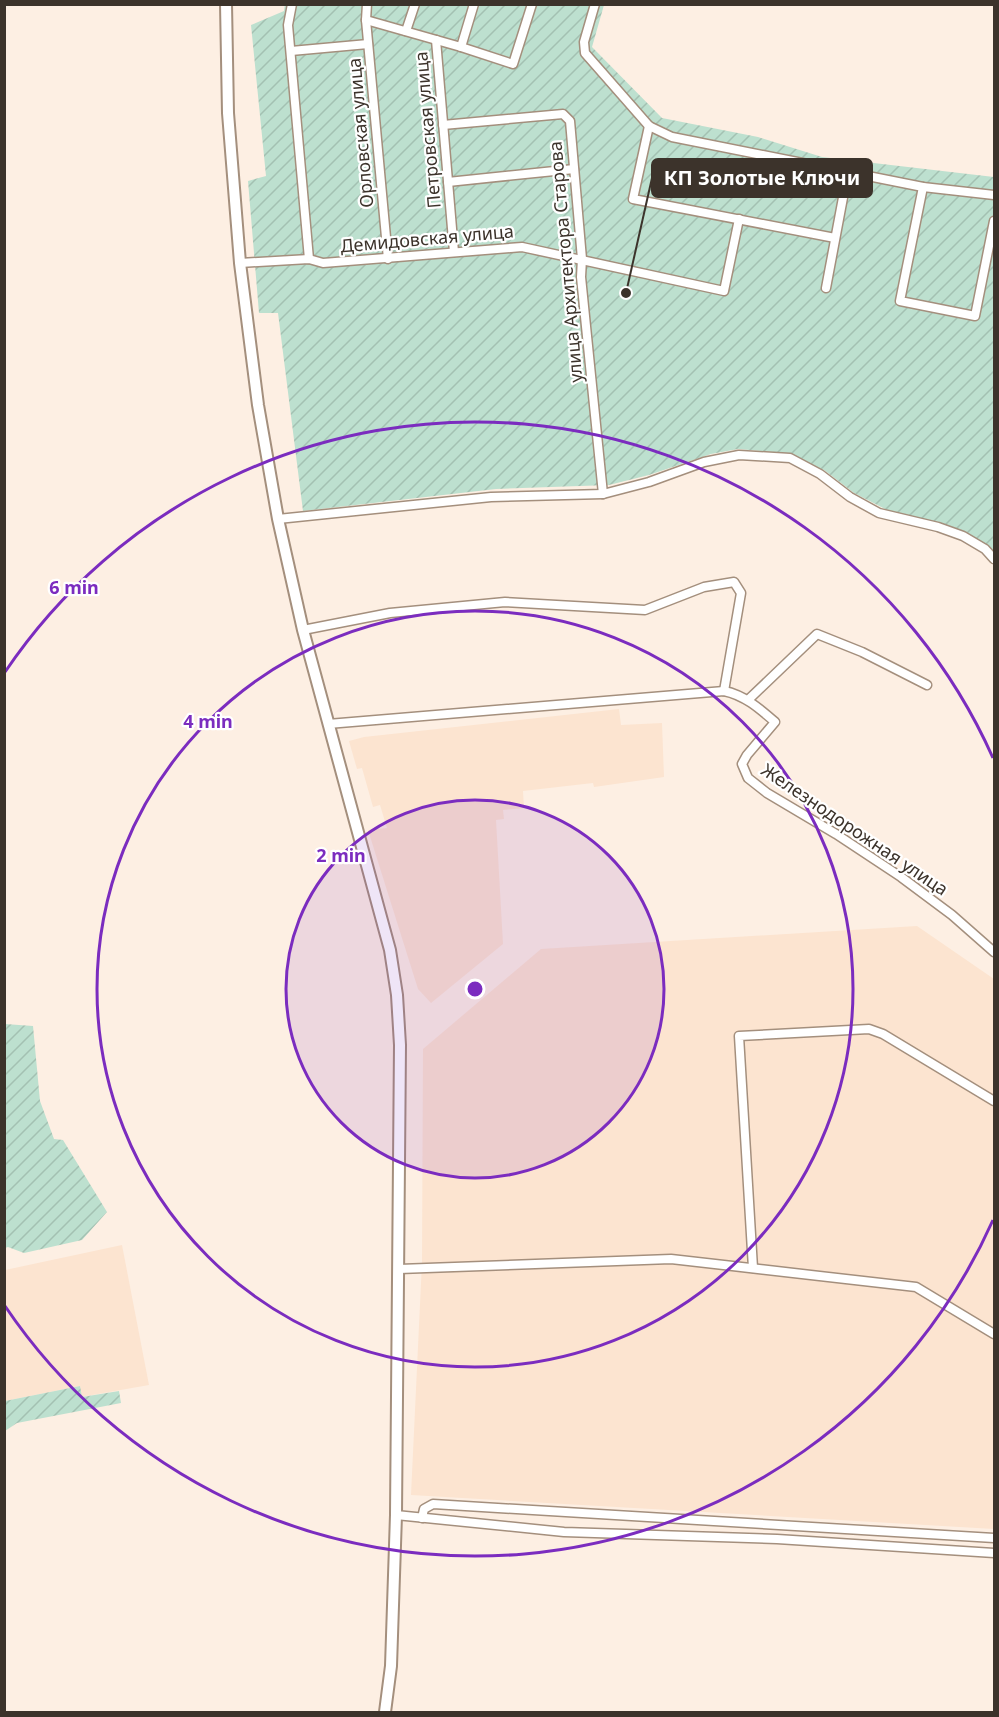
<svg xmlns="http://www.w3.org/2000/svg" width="999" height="1717" viewBox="0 0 999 1717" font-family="'Noto Sans',sans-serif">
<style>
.built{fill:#fce4d0}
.garden{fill:url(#garden-furrows)}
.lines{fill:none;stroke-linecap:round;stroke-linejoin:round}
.minor-casing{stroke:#a48f7d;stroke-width:11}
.tertiary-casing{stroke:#a48f7d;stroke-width:14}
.minor{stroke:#fff;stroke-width:8}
.tertiary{stroke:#fff;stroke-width:10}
.ring{fill:none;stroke:#7b2cbf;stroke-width:3}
.labels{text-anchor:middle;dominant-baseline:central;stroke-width:4.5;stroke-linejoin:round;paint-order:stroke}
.street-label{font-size:18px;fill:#3c332b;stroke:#fff}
.centre{fill:#7b2cbf;stroke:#fff;stroke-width:3}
.ring-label{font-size:18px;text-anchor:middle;font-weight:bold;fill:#7b2cbf;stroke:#fff;stroke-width:4.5;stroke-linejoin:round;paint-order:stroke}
.leader{fill:none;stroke:#3c332b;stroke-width:2}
.callout-dot{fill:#3c332b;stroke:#fff;stroke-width:2}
.callout{fill:#3c332b;stroke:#3c332b;stroke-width:2}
.callout-label{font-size:20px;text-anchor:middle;font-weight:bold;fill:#fff}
</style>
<defs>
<pattern id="garden-furrows" width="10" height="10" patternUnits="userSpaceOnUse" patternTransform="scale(1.5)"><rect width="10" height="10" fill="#bde0cf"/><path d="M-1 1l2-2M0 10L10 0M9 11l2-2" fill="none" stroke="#a3c1b2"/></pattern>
</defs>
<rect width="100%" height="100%" fill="#fdefe3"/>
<g class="built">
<path d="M 619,709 L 621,725 L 662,723 L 664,777 L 594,787 L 593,783 L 523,791 L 524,808 L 503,810 L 504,819 L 496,820 L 503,944 L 431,1003 L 418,989 L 368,830 L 387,828 L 380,805 L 373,807 L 362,768 L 357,769 L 349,741 L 364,737 Z"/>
<path d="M 917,926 L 994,979 L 994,1529 L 411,1495 L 422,1262 L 423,1049 L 541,949 Z"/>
<path d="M 122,1245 L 149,1385 L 81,1397 L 80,1386 L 5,1401 L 5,1270 Z"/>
</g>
<g class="garden">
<path d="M 285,4 L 604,5 L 592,47 L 662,118 L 758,137 L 822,157 L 994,177 L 994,551 L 966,532 L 887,510 L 854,493 L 824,470 L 785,453 L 738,449 L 711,454 L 649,475 L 609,485 L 496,489 L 303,511 L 278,313 L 259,313 L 248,181 L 266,176 L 251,25 L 284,11 Z"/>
<path d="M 5,1024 L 33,1026 L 40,1101 L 54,1139 L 63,1140 L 107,1212 L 82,1240 L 24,1253 L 8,1247 L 5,1248 Z"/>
<path d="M 80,1386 L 82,1397 L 119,1391 L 121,1403 L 17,1423 L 5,1431 L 5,1401 Z"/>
</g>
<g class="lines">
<defs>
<g id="minor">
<path d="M 292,4 L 288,25 L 309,259"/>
<path d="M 367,4 L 366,20 L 388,259"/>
<path d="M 595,4 L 584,42 L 585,53 L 649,126 L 672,137 L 923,187 L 994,195"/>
<path d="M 366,20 L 461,47 L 513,64 L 532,4"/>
<path d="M 406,31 L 415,4"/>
<path d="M 436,40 L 454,252"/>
<path d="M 461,47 L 474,4"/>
<path d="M 291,51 L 368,44"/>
<path d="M 443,125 L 563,114 L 570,121 L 582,259 L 581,277 L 603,494"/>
<path d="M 649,126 L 633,199 L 835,238"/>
<path d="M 448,182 L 574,169"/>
<path d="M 923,187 L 900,301 L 975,316 L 994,221"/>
<path d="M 240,263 L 309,259 L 323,263 L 522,247 L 724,291 L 739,219"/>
<path d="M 826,288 L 848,171"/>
<path d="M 278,519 L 491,497 L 603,494 L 649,482 L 704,462 L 739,455 L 790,458 L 820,474 L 850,497 L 879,513 L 938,527 L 963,536 L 985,549 L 994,559"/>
<path d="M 303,630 L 390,613 L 505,602 L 645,610 L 704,587 L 734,582 L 741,593 L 724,691"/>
<path d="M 748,700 L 817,634 L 862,652 L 927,685"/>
<path d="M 328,724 L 724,691 C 744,695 759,708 775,722 L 747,755 L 742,764 L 748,778 L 767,793 L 836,834 L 901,877 L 952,915 L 994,952"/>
<path d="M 753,1268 L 739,1036 L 869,1029 L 883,1034 L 994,1101"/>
<path d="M 399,1269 L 671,1259 L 916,1287 L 994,1334"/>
<path d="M 396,1515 L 564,1532 L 777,1539 L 994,1553"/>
<path d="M 422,1518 L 424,1509 L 433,1504 L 994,1538"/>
</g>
<path id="tertiary" d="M 226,4 L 228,113 L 240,263 L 258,405 L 278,519 L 303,630 L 390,950 L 397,995 L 400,1045 L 396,1515 L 391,1666 L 385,1712"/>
</defs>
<use href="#minor" class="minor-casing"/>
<use href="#tertiary" class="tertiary-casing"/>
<use href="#minor" class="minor"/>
<use href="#tertiary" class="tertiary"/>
</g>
<circle cx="475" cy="989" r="189" fill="#7b2cbf" fill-opacity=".12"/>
<g class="ring">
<circle cx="475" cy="989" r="189"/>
<circle cx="475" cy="989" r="378"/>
<path d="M993 1220A567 567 0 0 1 5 1306M5 672A567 567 0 0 1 993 758"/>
</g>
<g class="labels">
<g class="street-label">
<text transform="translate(427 130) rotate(-95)">Петровская улица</text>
<text transform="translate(360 133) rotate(-95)">Орловская улица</text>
<text transform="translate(427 238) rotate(-5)">Демидовская улица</text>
<text transform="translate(565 262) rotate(-95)">улица Архитектора Старова</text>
<text transform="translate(855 829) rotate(34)">Железнодорожная улица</text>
</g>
</g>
<circle cx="475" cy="989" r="9" class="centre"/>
<g class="ring-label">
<text x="74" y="594">6 min</text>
<text x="208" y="728">4 min</text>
<text x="341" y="862">2 min</text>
</g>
<path class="leader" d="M626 293L652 178"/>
<circle class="callout-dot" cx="626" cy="293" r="6"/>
<rect class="callout" x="652" y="159" width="220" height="38" rx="6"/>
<g class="callout-label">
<text x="762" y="185">КП Золотые Ключи</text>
</g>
<rect width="999" height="1717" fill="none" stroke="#3c332b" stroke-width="12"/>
</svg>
